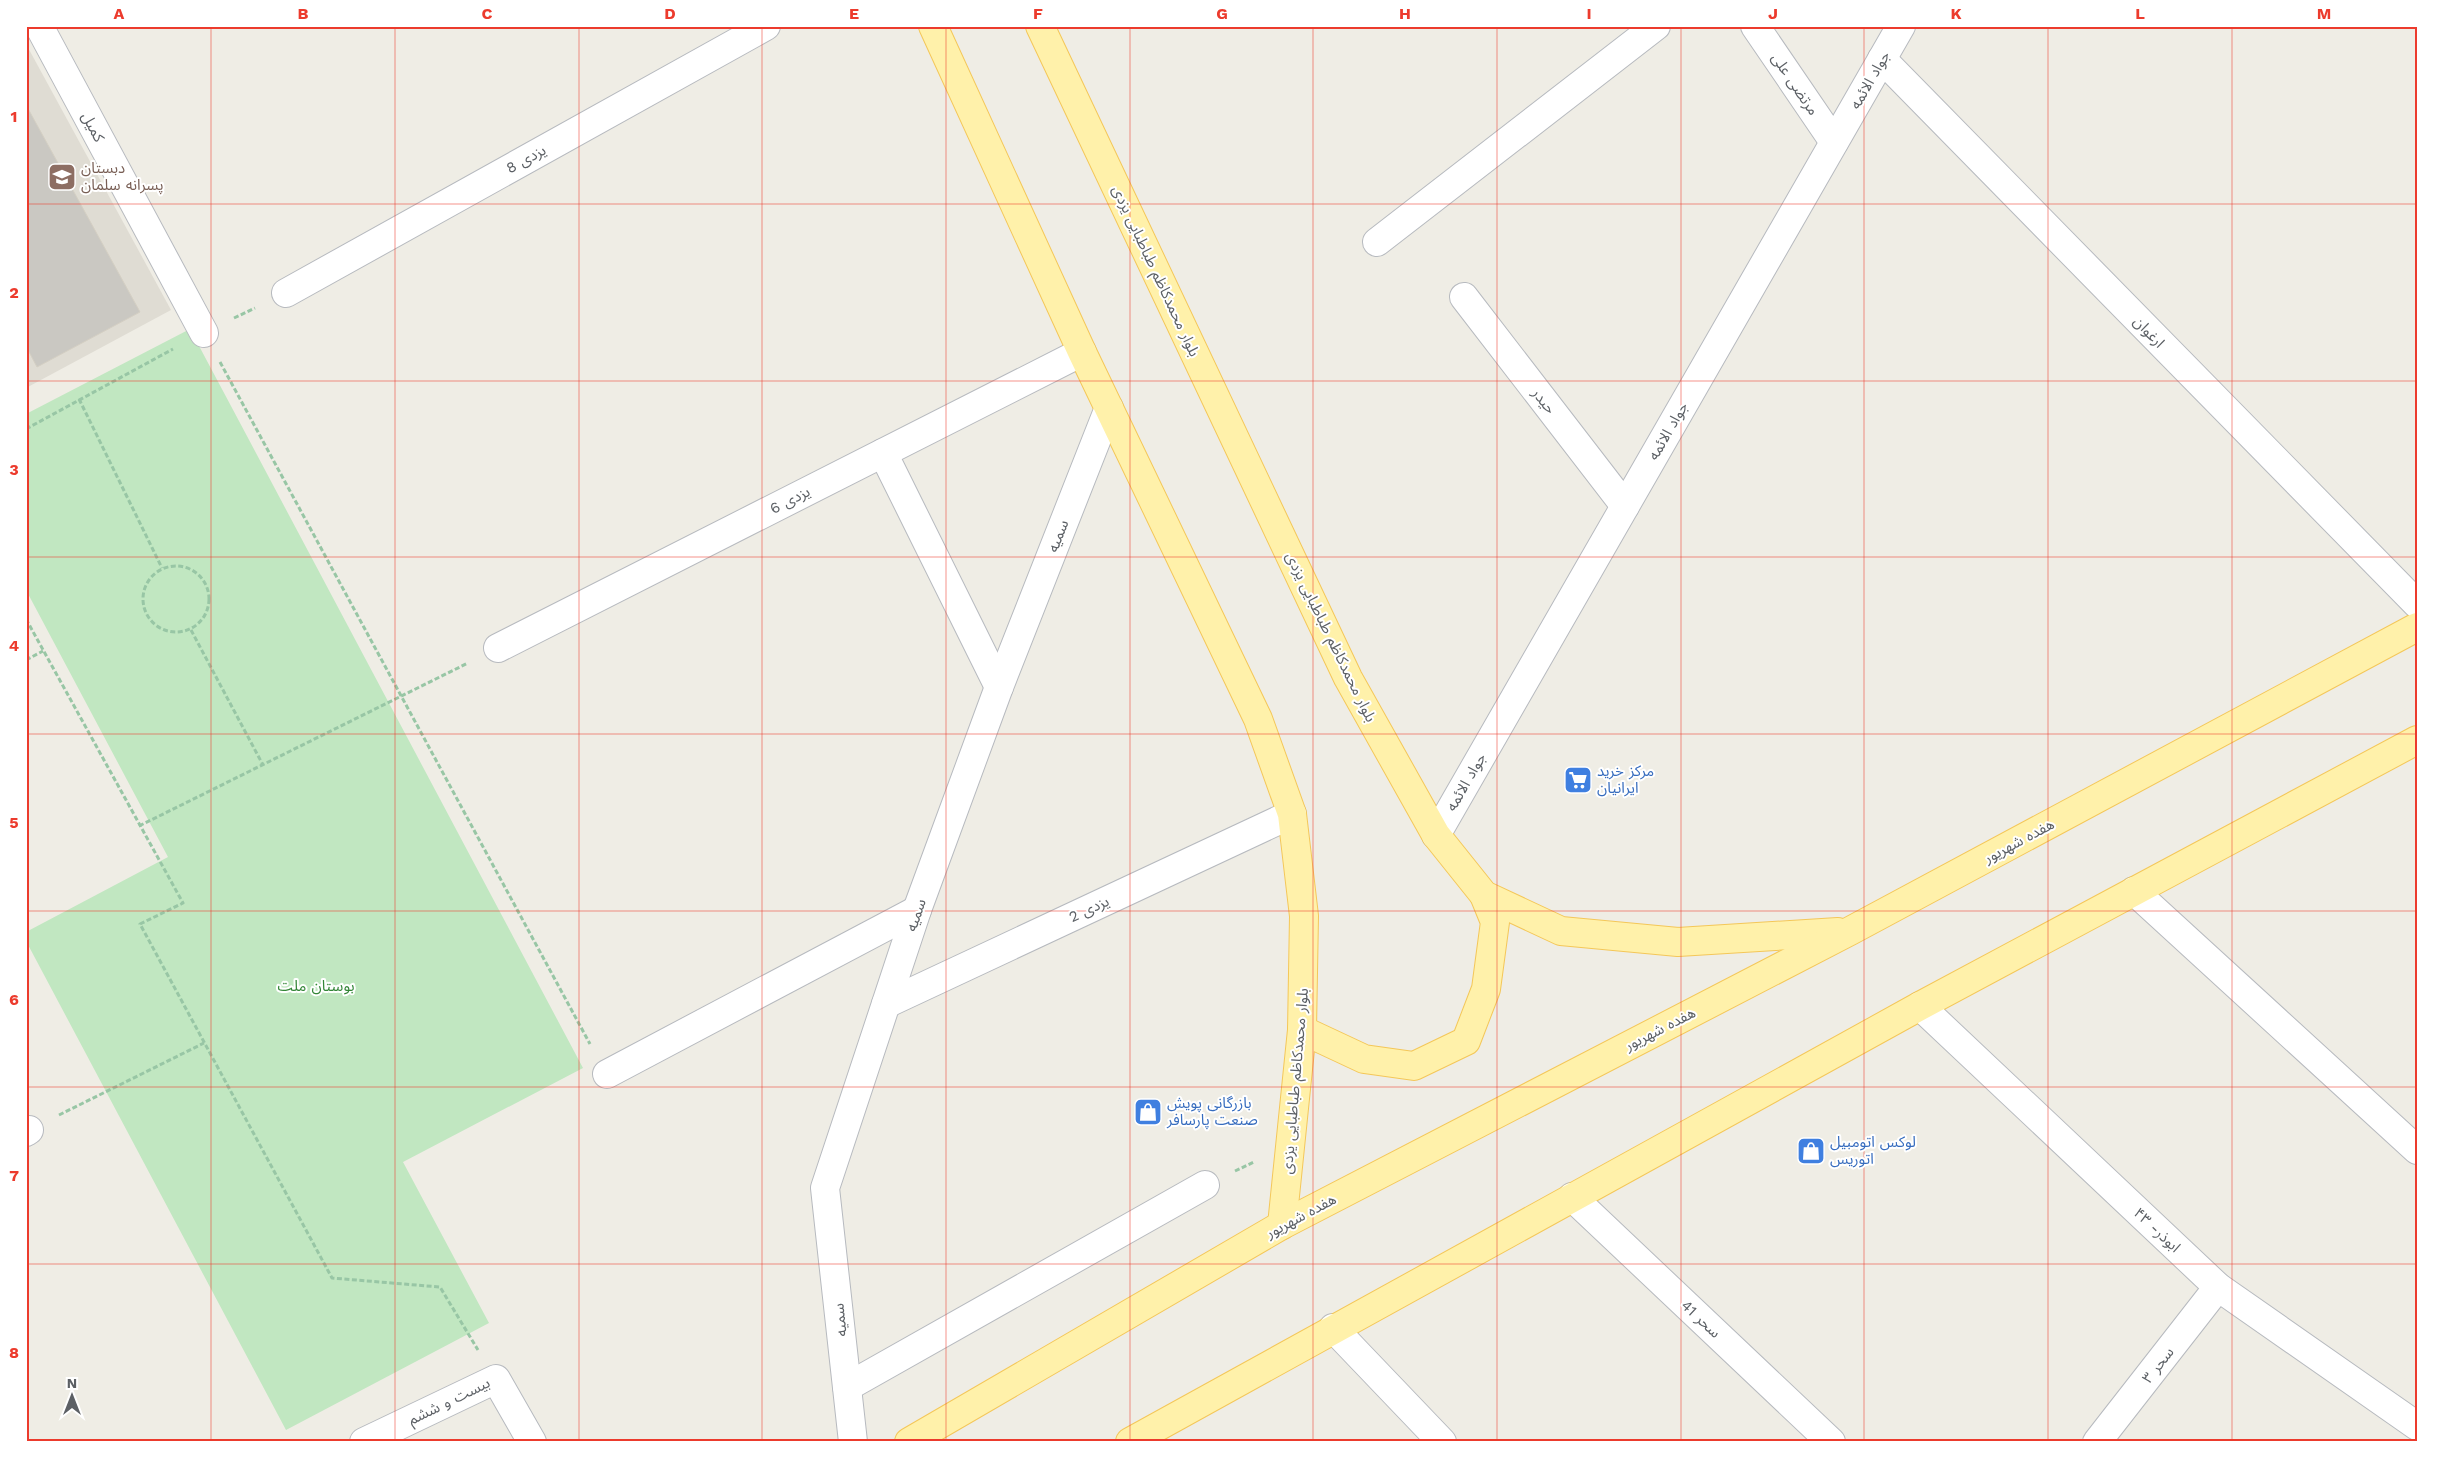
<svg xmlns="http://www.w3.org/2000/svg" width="2443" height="1468" viewBox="0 0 2443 1468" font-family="'Work Sans','Noto Sans Arabic',sans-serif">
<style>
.education{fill:#dfdcd3}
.green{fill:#c1e7c1}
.building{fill:#cac8c2;stroke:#d4cfc3}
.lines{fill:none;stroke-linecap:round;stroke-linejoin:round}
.minor-casing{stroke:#b7babf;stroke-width:30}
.major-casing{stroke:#f4c759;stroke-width:30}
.path{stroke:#98c6a5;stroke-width:3;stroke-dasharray:5 2.5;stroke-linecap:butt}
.minor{stroke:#fff;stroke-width:28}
.major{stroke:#fff1aa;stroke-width:28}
.grid{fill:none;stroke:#ec3b2d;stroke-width:1;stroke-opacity:0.55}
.labels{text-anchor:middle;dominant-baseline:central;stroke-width:4;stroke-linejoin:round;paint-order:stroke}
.street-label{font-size:15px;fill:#5c6065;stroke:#fff}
.education-label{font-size:15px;fill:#785e54;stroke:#fff;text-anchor:start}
.shop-label{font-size:15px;fill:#366cbe;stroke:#fff;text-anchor:start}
.park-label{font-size:15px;fill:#338537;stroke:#fff}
.neatline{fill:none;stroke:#ec3b2d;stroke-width:2}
.grid-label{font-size:16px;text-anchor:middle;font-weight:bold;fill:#ec3b2d}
</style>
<rect width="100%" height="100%" fill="#efede5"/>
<path class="education" d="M 26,44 L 171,310 L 26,388 Z"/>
<path class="green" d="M 190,329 L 583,1068 L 403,1162 L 489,1323 L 286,1430 L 26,941 L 26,932 L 168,857 L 26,590 L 26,414 Z"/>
<path class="building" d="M 26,105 L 140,312 L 37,367 L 26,346 Z"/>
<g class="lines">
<defs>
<g id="minor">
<path d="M 39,26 L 204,333"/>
<path d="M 1755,26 L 1834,142"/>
<path d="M 1882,59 L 2417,604"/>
<path d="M 1377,242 L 1656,26"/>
<path d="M 286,293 L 766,26"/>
<path d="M 1464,297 L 1625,506"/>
<path d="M 883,453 L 999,687"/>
<path d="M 498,648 L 1082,352"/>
<path d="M 1436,835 L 1901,26"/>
<path d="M 2134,891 L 2417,1150"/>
<path d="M 886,1004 L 1292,814"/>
<path d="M 1920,1006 L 2218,1287 L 2417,1426"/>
<path d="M 607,1074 L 917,910"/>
<path d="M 26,1132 L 29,1130"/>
<path d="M 1572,1197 L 1831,1442"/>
<path d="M 1333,1328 L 1442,1442"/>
<path d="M 847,1387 L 1205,1185"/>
<path d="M 364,1442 L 496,1379 L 532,1442"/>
<path d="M 853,1442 L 825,1188 L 917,910 L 999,687 L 1109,408"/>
<path d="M 2097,1442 L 2218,1287"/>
</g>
<g id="major">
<path d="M 933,26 L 1082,352 L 1258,719 L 1292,814 L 1304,916 L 1302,1030 L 1282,1225"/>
<path d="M 1040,26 L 1348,678 L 1436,835 L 1484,895 L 1561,931 L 1678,942 L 1838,932"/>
<path d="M 1302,1030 L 1364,1059 L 1414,1066 L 1466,1041 L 1486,989 L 1495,922 L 1484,895"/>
<path d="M 909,1442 L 1282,1225 L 1850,931 L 2417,627"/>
<path d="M 1130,1442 L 1920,1006 L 2417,740"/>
</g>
</defs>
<use href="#minor" class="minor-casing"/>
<use href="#major" class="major-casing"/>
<g class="path">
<path d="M 234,318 L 255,308"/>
<path d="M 220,362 L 590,1044"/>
<path d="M 79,399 L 162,568"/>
<path d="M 26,429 L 173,349"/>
<circle cx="176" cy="599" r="33"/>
<path d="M 26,619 L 183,903 L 140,924 L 332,1278 L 440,1287 L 478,1350"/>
<path d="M 191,630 L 263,765"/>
<path d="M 26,660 L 43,651"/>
<path d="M 139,826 L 468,663"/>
<path d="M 59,1115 L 204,1043"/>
<path d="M 1235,1171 L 1254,1162"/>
</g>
<use href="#minor" class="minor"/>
<use href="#major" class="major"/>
</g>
<path class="grid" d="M 211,26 L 211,1442M 395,26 L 395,1442M 579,26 L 579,1442M 762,26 L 762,1442M 946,26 L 946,1442M 1130,26 L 1130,1442M 1313,26 L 1313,1442M 1497,26 L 1497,1442M 1681,26 L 1681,1442M 1864,26 L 1864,1442M 2048,26 L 2048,1442M 2232,26 L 2232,1442M 26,204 L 2417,204M 26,381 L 2417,381M 26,557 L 2417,557M 26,734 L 2417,734M 26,911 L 2417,911M 26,1087 L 2417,1087M 26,1264 L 2417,1264"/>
<defs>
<symbol id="school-square" viewBox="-11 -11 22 22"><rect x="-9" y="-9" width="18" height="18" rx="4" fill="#8d6e63" stroke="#fff"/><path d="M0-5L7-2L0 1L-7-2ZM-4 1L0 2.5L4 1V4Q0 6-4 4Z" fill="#fff"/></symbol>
<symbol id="supermarket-square" viewBox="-11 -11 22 22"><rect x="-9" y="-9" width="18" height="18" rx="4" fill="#3f7fe0" stroke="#fff"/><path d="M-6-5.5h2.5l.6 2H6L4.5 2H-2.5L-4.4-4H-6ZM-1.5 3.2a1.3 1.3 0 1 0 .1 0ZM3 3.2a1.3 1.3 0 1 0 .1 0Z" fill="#fff"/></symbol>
<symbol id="shop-square" viewBox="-11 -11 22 22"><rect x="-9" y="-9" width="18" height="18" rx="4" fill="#3f7fe0" stroke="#fff"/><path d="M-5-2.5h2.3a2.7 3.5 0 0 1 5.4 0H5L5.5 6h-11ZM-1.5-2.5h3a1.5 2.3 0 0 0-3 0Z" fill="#fff"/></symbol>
</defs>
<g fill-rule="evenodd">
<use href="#school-square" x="46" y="161" width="32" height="32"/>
<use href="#supermarket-square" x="1562" y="764" width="32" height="32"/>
<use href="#shop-square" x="1132" y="1096" width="32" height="32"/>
<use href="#shop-square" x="1795" y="1135" width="32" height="32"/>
</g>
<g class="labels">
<g class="street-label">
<text transform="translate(1870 80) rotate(-60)">جواد الائمه</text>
<text transform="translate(1795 84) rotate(56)">مرتضی علی</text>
<text transform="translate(93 127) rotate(62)">کمیل</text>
<text transform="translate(526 159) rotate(-29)">یزدی 8</text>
<text transform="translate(1156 271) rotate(65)">بلوار محمدکاظم طباطبایی یزدی</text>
<text transform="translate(2149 332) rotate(46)">ارغوان</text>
<text transform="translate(1544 401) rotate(52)">حیدر</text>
<text transform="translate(1668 431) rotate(-60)">جواد الائمه</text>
<text transform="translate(790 500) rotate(-27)">یزدی 6</text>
<text transform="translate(1058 536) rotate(-69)">سمیه</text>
<text transform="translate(1331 637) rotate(64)">بلوار محمدکاظم طباطبایی یزدی</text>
<text transform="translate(1466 782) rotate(-60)">جواد الائمه</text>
<text transform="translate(2019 841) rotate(-28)">هفده شهریور</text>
<text transform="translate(1089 909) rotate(-25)">یزدی 2</text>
<text transform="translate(916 915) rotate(-71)">سمیه</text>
<text transform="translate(1660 1029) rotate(-27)">هفده شهریور</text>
<text transform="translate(1295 1081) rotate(-85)">بلوار محمدکاظم طباطبایی یزدی</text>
<text transform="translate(1301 1216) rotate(-28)">هفده شهریور</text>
<text transform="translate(2157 1230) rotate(43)">ابوذر- ۴۳</text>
<text transform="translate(1701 1319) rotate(43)">سحر 41</text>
<text transform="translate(840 1320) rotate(-96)">سمیه</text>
<text transform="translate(2158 1365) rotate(-52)">سحر ۳</text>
<text transform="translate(449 1401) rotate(-26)">بیست و ششم</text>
</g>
<g class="education-label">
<text x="81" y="168">دبستان<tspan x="81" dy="17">پسرانه سلمان</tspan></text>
</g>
<g class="shop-label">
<text x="1597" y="771">مرکز خرید<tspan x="1597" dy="17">ایرانیان</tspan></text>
<text x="1167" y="1103">بازرگانی پویش<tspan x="1167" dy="17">صنعت پارسافر</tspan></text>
<text x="1830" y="1142">لوکس اتومبیل<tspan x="1830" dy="17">اتوریس</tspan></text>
</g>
<g class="park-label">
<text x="316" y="986">بوستان ملت</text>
</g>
</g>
<rect width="2443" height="1468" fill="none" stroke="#ffffff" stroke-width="55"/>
<g transform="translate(72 1396)" stroke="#ffffff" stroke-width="4" paint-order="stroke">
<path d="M0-4L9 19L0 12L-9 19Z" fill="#5c6065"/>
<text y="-8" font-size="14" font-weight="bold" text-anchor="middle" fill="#5c6065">N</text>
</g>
<rect x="28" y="28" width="2388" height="1412" class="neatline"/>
<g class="grid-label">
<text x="119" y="19">A</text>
<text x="303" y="19">B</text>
<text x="487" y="19">C</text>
<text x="670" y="19">D</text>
<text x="854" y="19">E</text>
<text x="1038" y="19">F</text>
<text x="1222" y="19">G</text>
<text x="1405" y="19">H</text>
<text x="1589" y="19">I</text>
<text x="1773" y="19">J</text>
<text x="1956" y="19">K</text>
<text x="2140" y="19">L</text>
<text x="2324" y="19">M</text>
<text x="14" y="122">1</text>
<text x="14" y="298">2</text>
<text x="14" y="475">3</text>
<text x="14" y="651">4</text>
<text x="14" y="828">5</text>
<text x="14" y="1005">6</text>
<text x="14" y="1181">7</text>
<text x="14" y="1358">8</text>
</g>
</svg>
